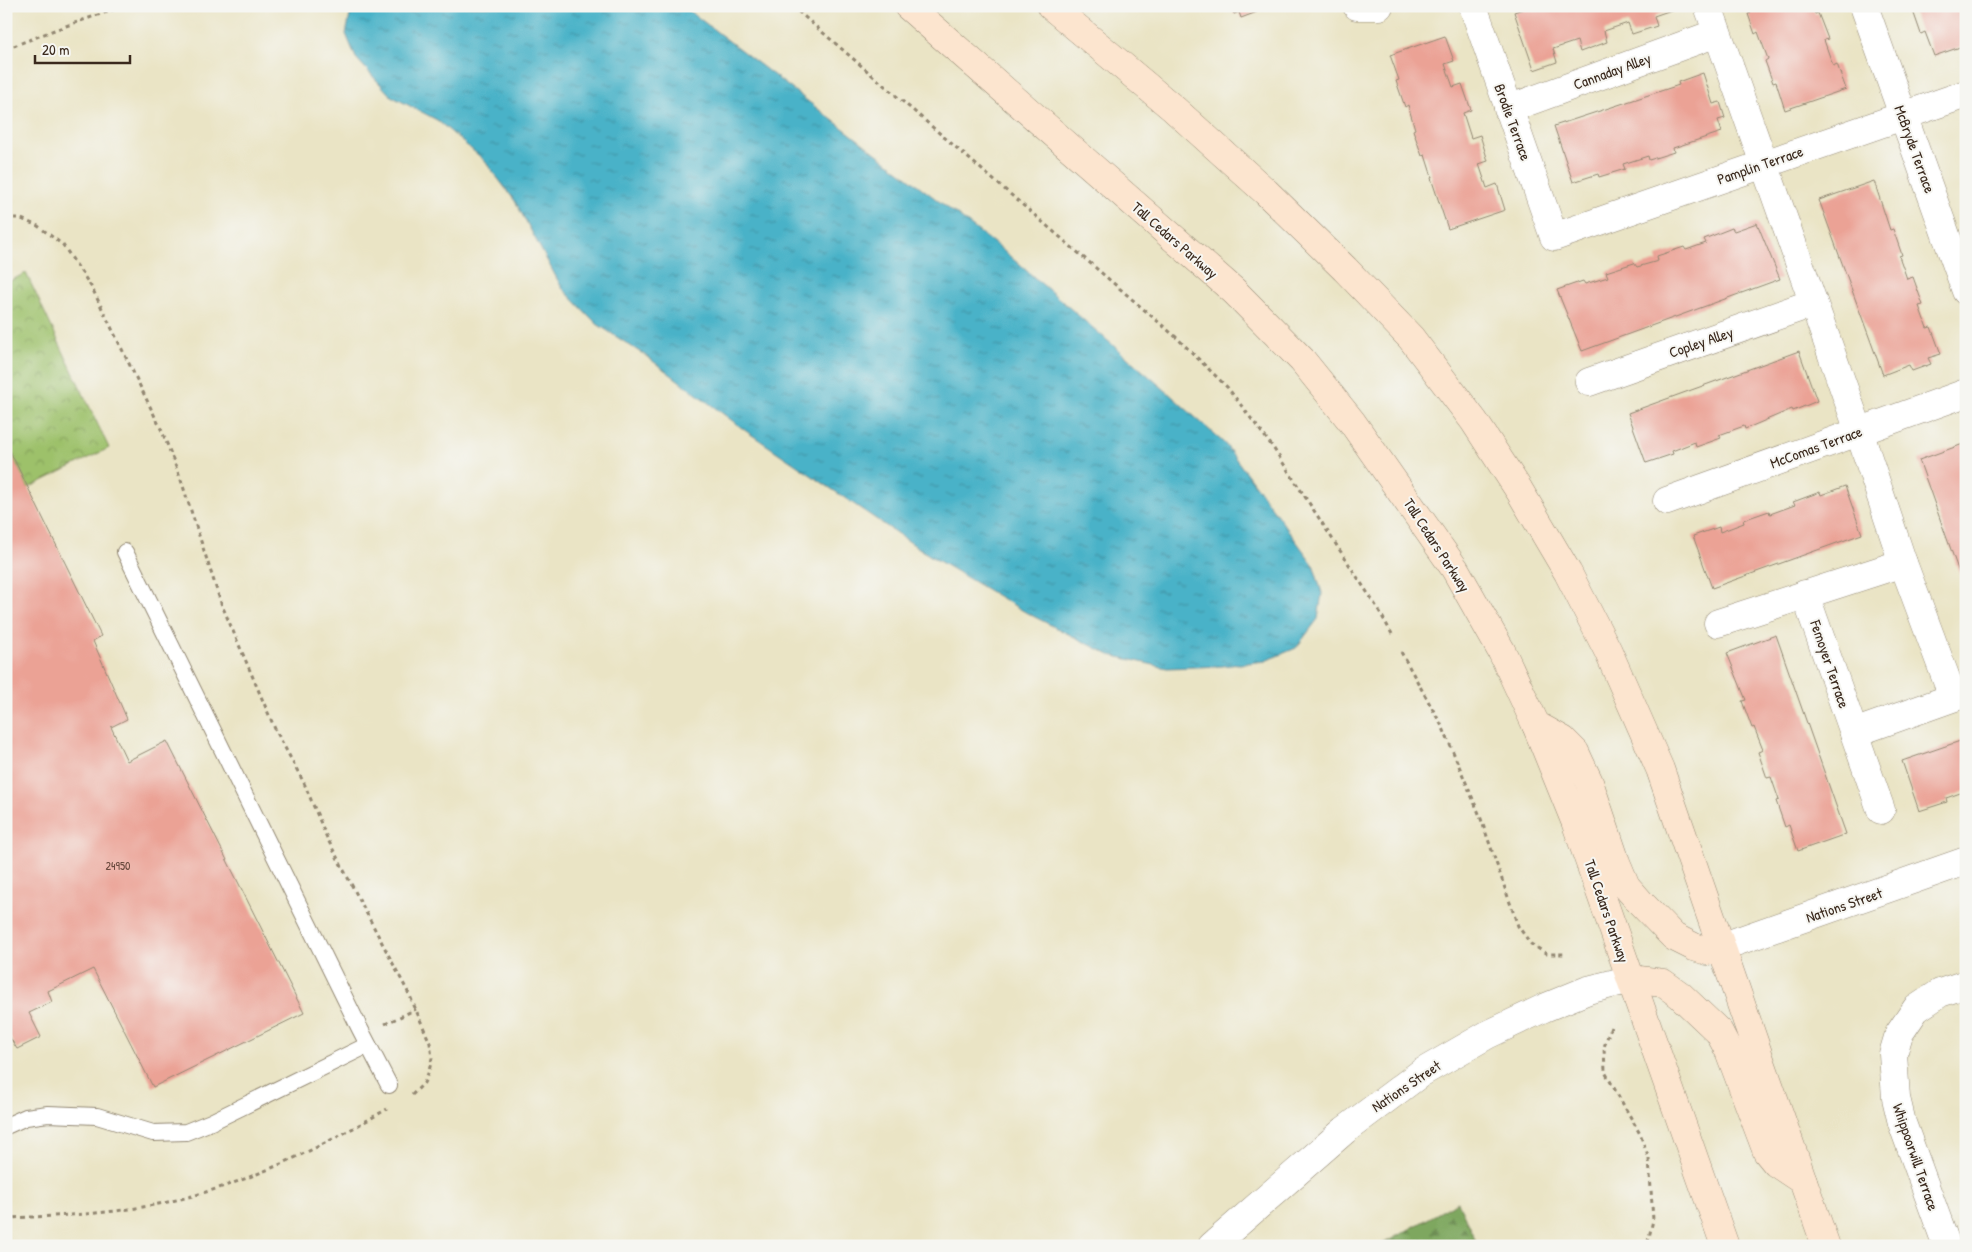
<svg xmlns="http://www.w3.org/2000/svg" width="1972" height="1252" viewBox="0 0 1972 1252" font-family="'Patrick Hand',sans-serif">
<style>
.forest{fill:url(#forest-firs);stroke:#5c683e}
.park{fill:url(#park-crowns);stroke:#6c7644}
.water{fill:url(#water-ripples);stroke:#426e73}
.building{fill:#eba295}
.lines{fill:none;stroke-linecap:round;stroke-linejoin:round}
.service-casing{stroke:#928772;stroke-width:18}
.minor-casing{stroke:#928772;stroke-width:29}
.secondary-casing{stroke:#928772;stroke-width:29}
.path{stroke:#928772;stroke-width:3;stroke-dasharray:4 4;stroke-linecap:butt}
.service{stroke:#fff;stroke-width:16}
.minor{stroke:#fff;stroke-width:28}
.secondary{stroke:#fce5cf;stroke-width:28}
.labels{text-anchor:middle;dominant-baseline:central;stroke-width:4;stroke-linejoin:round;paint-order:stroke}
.number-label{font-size:12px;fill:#67483c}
.street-label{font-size:15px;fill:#3b2a1e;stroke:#f6f6f2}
</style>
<defs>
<pattern id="forest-firs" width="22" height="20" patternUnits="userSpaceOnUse" patternTransform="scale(1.25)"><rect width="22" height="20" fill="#7ea75f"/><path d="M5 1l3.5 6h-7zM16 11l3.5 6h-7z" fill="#68884e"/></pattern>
<pattern id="park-crowns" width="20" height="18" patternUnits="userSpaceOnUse" patternTransform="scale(1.25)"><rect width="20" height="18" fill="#9dc16b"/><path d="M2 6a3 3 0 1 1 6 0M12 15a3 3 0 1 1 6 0" fill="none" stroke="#819d57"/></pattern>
<pattern id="water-ripples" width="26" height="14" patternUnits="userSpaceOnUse" patternTransform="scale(1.25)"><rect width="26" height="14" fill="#4ab2c8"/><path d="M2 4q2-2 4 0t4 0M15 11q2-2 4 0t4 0" fill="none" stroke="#3f91a2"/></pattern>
</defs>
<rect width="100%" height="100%" fill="#f6f6f2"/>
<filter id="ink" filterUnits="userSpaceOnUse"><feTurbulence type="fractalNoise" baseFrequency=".02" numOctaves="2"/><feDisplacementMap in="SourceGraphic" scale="10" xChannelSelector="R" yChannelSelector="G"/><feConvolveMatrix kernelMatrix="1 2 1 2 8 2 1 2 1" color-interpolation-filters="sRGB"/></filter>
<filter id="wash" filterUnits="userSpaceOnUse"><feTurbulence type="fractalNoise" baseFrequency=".0096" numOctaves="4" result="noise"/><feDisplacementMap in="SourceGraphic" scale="20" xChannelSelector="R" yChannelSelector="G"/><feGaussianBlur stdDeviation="1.12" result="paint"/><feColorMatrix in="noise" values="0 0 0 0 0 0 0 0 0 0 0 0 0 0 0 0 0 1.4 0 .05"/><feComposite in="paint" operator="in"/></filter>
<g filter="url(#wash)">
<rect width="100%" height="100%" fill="#eae4c5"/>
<path class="forest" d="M 1458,1202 L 1478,1246 L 1379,1246 Z"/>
<path class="park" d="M 26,273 L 109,448 L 28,488 L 6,443 L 6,283 Z"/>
<path class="water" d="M 352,6 L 683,6 L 999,247 L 1165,390 L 1225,444 L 1313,564 L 1322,593 L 1318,619 L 1296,648 L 1265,661 L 1222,666 L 1167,668 L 1110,655 L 1027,613 L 932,557 L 746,431 L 646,356 L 597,324 L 562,288 L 515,201 L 484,160 L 437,120 L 391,96 L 356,58 L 346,34 Z"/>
<g id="blocks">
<g class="building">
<path d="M 1231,6 L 1255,6 L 1257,12 L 1241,18 L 1239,12 L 1234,14 Z"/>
<path d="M 1531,6 L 1676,6 L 1677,8 L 1654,16 L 1657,26 L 1632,34 L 1628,23 L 1604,31 L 1607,42 L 1580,52 L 1577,41 L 1553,49 L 1557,62 L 1534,70 L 1514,12 Z"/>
<path d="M 1748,6 L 1813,6 L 1815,14 L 1818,13 L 1828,39 L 1824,40 L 1833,66 L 1837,64 L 1846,89 L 1785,110 L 1776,82 L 1773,83 L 1765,61 L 1768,59 L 1758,32 L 1755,34 L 1748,14 L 1751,13 Z"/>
<path d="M 1916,6 L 1966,6 L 1966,45 L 1934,56 L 1925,32 L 1921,34 L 1912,8 Z"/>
<path d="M 1445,36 L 1454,61 L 1445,64 L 1453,87 L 1462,84 L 1471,110 L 1463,113 L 1471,138 L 1480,135 L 1488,161 L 1479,164 L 1487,188 L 1497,184 L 1505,210 L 1448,229 L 1431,178 L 1432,177 L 1425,155 L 1422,156 L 1413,130 L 1415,129 L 1408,105 L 1405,107 L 1396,81 L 1399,80 L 1390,55 Z"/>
<path d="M 1703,73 L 1713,104 L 1720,102 L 1725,118 L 1718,120 L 1722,132 L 1673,148 L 1674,152 L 1649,160 L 1648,156 L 1623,164 L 1625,169 L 1599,177 L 1598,174 L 1573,182 L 1554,126 L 1679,85 L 1678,82 Z"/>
<path d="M 1874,181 L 1890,230 L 1893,229 L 1902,255 L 1899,256 L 1907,279 L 1913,277 L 1923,305 L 1919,306 L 1927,328 L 1931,327 L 1941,354 L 1928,358 L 1931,364 L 1912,371 L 1909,365 L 1883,375 L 1819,200 Z"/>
<path d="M 1757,223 L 1780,279 L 1582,351 L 1557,290 L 1583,281 L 1585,284 L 1608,277 L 1606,272 L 1634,263 L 1637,267 L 1658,261 L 1657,256 L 1684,247 L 1686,250 L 1706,243 L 1704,239 L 1732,228 L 1734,231 Z"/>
<path d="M 1799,351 L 1817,401 L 1793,411 L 1792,409 L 1745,429 L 1744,426 L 1719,435 L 1721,438 L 1696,447 L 1695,442 L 1672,451 L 1673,454 L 1646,463 L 1628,413 Z"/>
<path d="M 6,443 L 101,636 L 93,641 L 127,719 L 111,727 L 127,761 L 167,741 L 304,1013 L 153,1087 L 93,969 L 48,991 L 52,1002 L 29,1013 L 41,1037 L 17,1049 L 6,1031 Z"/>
<path d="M 1966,443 L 1966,589 L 1965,589 L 1919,460 Z"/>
<path d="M 1845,486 L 1862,534 L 1712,588 L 1693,536 L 1719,527 L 1720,532 L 1744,523 L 1743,520 L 1769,511 L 1770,514 L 1795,505 L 1793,502 L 1820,492 L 1821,495 Z"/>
<path d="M 1776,635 L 1846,834 L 1798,851 L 1789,825 L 1785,827 L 1776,801 L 1779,800 L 1771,777 L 1767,778 L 1758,752 L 1763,750 L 1754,727 L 1752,728 L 1742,701 L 1746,700 L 1727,653 Z"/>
<path d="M 1966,739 L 1966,791 L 1946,798 L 1947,802 L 1919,811 L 1902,761 Z"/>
</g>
</g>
</g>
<g filter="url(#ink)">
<use href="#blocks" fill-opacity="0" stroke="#928772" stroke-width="1"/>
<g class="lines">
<defs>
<g id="service">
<path d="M 125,552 L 360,1029 L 389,1085"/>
<path d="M 6,1126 L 26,1117 L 48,1114 L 97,1116 L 153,1133 L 186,1132 L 211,1122 L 368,1045"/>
</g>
<g id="minor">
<path d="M 1357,6 L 1379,6"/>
<path d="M 1473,6 L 1554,237 L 1966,94"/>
<path d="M 1708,6 L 1859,431 L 1903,563 L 1953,697"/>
<path d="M 1864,6 L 1966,291"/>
<path d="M 1508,109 L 1717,33"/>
<path d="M 1589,382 L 1813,303"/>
<path d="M 1667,501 L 1966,393"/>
<path d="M 1805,594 L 1854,733"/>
<path d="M 1718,623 L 1903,563"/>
<path d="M 1881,810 L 1854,733 L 1966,693"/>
<path d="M 1721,947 L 1966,861"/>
<path d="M 1212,1246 L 1345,1130 L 1421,1073 L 1487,1035 L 1544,1008 L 1588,990 L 1631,979"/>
<path d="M 1947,1246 L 1902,1123 L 1896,1098 L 1893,1054 L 1899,1034 L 1916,1009 L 1940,993 L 1966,984"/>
</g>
<g id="secondary">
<path d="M 908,6 L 1234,291 L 1302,360 L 1352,422 L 1455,569 L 1502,652 L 1536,725 L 1575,821 L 1725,1246"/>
<path d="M 1051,6 L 1174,109 L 1266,192 L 1345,269 L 1411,338 L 1474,421 L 1519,490 L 1568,573 L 1608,651 L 1660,769 L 1761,1062 L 1826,1246"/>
<path d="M 1536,725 L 1563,740 L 1575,752 L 1589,782 L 1616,862 L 1626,886 L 1640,902 L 1674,937 L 1694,947 L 1707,951 L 1721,947"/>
<path d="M 1631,979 L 1663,983 L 1680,995 L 1719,1032 L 1729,1051 L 1767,1152 L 1776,1163 L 1803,1181"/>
</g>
</defs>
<use href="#service" class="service-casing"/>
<use href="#minor" class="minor-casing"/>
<use href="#secondary" class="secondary-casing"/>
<g class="path">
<path d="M 792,6 L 1177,338 L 1228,388 L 1272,446 L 1378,609 L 1392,634"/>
<path d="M 6,49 L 57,29 L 124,6"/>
<path d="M 6,218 L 19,218 L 38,226 L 63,245 L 92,288 L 162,431 L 181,480 L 221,603 L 275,729 L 304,783 L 327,838 L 410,996 L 430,1043 L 432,1058 L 429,1071 L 424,1083 L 412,1095"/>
<path d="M 1401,652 L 1443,728 L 1480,816 L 1518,926 L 1531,944 L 1547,954 L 1566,954"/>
<path d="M 385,1024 L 416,1009"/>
<path d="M 1611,1027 L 1604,1047 L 1605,1072 L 1640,1134 L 1649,1159 L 1653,1220 L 1647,1246"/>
<path d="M 6,1218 C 62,1216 117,1214 172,1201 C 247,1184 320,1148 387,1109"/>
</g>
<use href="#service" class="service"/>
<use href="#minor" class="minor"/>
<use href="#secondary" class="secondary"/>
</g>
</g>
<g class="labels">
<g class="number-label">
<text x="118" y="865">24950</text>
</g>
<g class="street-label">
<text transform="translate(1612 71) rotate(-20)">Cannaday Alley</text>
<text transform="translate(1513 122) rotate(70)">Brodie Terrace</text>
<text transform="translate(1915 149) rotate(70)">McBryde Terrace</text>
<text transform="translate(1760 165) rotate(-19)">Pamplin Terrace</text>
<text transform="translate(1175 240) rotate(41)">Tall Cedars Parkway</text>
<text transform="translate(1701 342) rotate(-19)">Copley Alley</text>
<text transform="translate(1816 447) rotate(-20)">McComas Terrace</text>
<text transform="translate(1437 545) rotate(57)">Tall Cedars Parkway</text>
<text transform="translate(1830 664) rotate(71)">Femoyer Terrace</text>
<text transform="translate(1844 905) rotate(-19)">Nations Street</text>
<text transform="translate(1607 911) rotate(71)">Tall Cedars Parkway</text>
<text transform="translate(1406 1086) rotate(-34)">Nations Street</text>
<text transform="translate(1916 1157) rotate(71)">Whippoorwill Terrace</text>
</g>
</g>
<rect width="1972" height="1252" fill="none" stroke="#f6f6f2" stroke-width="25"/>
<path d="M35 55v8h95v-8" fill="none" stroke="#3b2a1e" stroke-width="2.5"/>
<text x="42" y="55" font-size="15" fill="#3b2a1e" stroke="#f6f6f2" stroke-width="4" paint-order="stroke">20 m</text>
</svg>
